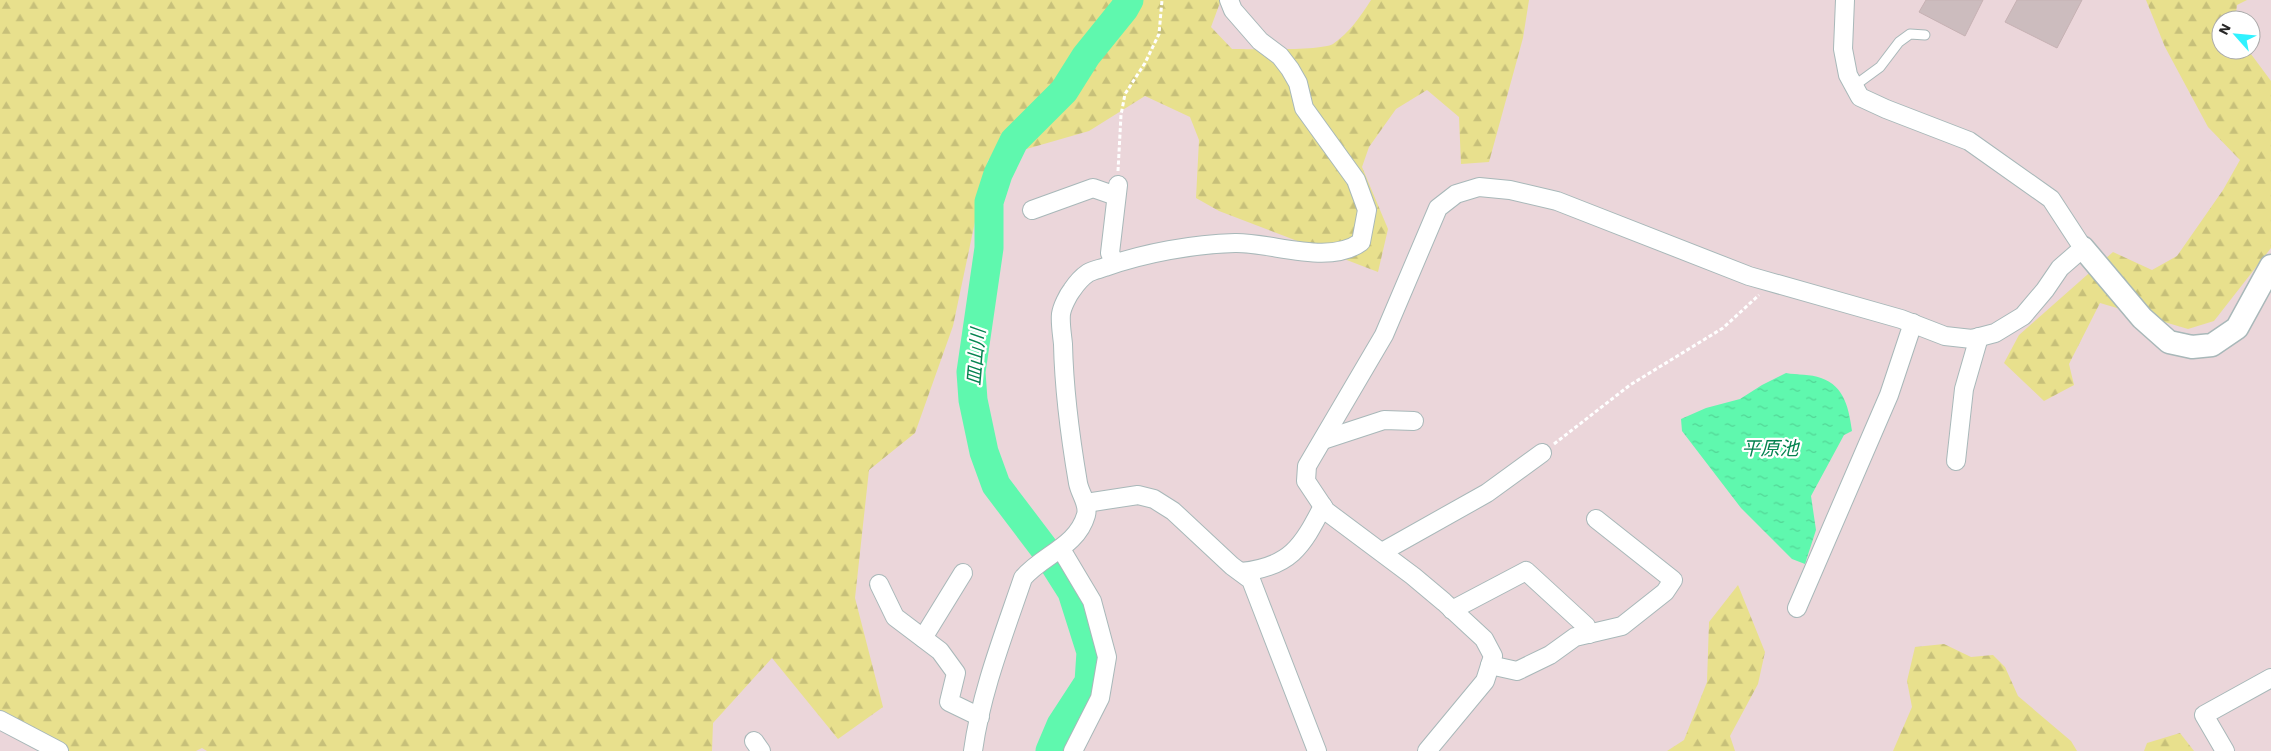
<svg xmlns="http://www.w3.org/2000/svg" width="2271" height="751" viewBox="0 0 2271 751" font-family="'Work Sans','Noto Sans JP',sans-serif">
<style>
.forest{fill:url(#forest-firs)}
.water{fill:url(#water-ripples)}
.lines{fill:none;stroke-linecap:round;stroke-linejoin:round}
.river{stroke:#5ff8ae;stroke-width:29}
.building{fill:#ccbcbe;stroke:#c6b1b3}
.service-casing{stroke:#a8b8b9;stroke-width:11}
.minor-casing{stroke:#a8b8b9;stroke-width:20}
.tertiary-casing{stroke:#a8b8b9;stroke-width:25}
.path{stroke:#fff;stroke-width:3;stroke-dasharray:4 2.5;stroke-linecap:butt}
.service{stroke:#fff;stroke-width:9}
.minor{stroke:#fff;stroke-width:18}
.tertiary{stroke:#fff;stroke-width:22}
.labels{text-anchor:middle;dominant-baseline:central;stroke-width:4.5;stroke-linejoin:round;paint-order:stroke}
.water-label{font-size:19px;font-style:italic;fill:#058350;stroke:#fff}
</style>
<defs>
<pattern id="forest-firs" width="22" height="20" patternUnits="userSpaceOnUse" patternTransform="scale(1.25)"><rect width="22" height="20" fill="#e8e08d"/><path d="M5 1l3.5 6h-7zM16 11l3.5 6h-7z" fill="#c7c07a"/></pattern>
<pattern id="water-ripples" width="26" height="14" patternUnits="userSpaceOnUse" patternTransform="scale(1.25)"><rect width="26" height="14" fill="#5ff8ae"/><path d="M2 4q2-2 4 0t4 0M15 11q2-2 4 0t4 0" fill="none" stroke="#53d596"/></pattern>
</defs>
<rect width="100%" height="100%" fill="#ebd6da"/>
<g class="forest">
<path d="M 0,0 L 1221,0 L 1211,27 L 1232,49 C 1249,49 1322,51 1333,44 C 1349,33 1361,16 1371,0 L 1529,0 L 1523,38 L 1489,162 L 1461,164 L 1459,117 L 1427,90 L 1396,109 L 1369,147 L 1362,167 L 1388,229 L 1378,272 L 1219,211 L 1196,198 L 1199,140 L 1190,117 L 1145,96 L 1089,131 L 988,160 L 953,326 L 915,433 L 869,470 L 855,598 L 883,707 L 838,739 L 772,658 L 713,723 L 712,751 L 207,751 L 202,748 L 196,751 L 66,751 L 0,714 Z"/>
<path d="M 2146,0 L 2247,0 L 2237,5 L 2235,20 L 2221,20 L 2221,50 L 2248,50 L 2271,81 L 2271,248 L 2214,321 L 2188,329 L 2100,303 L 2069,364 L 2074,385 L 2044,401 L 2004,363 L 2019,335 L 2113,252 L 2152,270 L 2177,256 L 2223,190 L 2240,160 L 2208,127 L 2165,47 Z"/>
<path d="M 1738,585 L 1765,652 L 1758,684 L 1730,736 L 1735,751 L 1667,751 L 1684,740 L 1707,682 L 1709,622 Z"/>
<path d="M 1944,644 L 1971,657 L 1993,655 L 2005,667 L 2018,696 L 2071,741 L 2077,751 L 1893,751 L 1912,707 L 1907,681 L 1915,647 Z"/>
<path d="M 2180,733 L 2194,751 L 2144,751 L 2147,743 Z"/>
</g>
<path class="water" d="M 1786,373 C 1797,375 1811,374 1821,378 C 1845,386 1849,410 1852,431 L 1844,435 L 1811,496 L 1816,530 L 1805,564 L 1792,559 L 1741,508 L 1682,431 L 1681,419 L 1706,408 L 1740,399 L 1762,385 Z"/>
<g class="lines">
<path class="river" d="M 1050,751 L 1061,725 L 1089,682 L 1091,652 L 1072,592 L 1046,551 L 996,485 L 984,452 L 973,400 L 971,372 L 989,248 L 989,202 L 998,174 L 1014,141 L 1064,91 L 1086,56 L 1124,9 L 1129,0"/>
</g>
<g class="building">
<path d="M 1926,0 L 1983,0 L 1965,36 L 1919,12 Z"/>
<path d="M 2017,0 L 2082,0 L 2057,48 L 2005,22 Z"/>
</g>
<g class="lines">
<defs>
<path id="service" d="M 1854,86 L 1880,67 L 1899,42 L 1910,34 L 1925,35"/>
<g id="minor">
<path d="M 1032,210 L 1093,188 L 1116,196"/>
<path d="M 1115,263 L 1110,253 L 1118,185"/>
<path d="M 1323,440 L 1384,420 L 1414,421"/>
<path d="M 1956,461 L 1964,389 L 1979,337"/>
<path d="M 1086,503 L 1138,495 L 1154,499 L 1173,511 L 1232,566 L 1251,580 L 1317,751"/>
<path d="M 1061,549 L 1092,601 L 1107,657 L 1100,698 L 1073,751"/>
<path d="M 1382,552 L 1487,493 L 1542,453"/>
<path d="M 1241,572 C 1290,567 1302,547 1323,506"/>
<path d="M 879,584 L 895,617 L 940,651 L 956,673 L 949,702 L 980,717"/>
<path d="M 1797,608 L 1889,395 L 1913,323"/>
<path d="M 1452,610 L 1526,571 L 1586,626 L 1589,634"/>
<path d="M 923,638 L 963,573"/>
<path d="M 1490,665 L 1517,671 L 1550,655 L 1575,637 L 1622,626 L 1665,592 L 1673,580 L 1596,519"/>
<path d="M 0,720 L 59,751"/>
<path d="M 754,741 L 761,751"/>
<path d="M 973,751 C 981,692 1004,634 1023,578 C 1042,555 1077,547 1086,515 C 1089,504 1080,494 1078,483 C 1070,436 1064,391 1063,344 C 1062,334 1060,323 1061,314 C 1062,307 1068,295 1072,290 C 1076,284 1082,277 1088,273 C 1093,270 1100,269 1105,267 C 1144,253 1194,244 1235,243 C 1271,242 1329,266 1361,242 L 1367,210 L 1356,180 L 1304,108 L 1298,83 L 1290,69 L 1280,56 L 1260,41 L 1233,10 L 1229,0"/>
<path d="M 1427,751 L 1485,681 L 1493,656 L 1484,639 L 1444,602 L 1413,576 L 1326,511 L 1306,481 L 1307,466 L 1384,335 L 1438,208 L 1456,194 L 1479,187 L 1510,190 L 1557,201 L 1749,276 L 1901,319 L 1945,336 L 1972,339 L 1995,333 L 2023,316 L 2045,290 L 2060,268 L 2083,248 L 2051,199 L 1969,141 L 1886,109 L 1860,97 L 1848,75 L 1843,49 L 1845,0"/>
<path d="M 2225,751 L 2204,715 L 2271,678"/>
</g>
<path id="tertiary" d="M 2083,248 L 2142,318 L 2169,342 L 2192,347 L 2212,345 L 2237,328 L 2271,266"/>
</defs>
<use href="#service" class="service-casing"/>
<use href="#minor" class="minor-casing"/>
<use href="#tertiary" class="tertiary-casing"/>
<g class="path">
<path d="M 1118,171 L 1121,115 L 1125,94 L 1145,63 L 1159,34 L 1162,0"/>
<path d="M 1554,444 L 1630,385 L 1723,328 L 1759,295"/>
</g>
<use href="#service" class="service"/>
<use href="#minor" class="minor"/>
<use href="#tertiary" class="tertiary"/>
</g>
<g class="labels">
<g class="water-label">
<text transform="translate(976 357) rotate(-85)">皿山川</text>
<text x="1770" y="448">平原池</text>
</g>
</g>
<g transform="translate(2236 35) rotate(297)"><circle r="24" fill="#ffffff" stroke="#a9a9a9"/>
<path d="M0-4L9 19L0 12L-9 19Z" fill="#30f2ff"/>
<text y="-8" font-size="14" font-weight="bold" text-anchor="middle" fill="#272727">N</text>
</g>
</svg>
